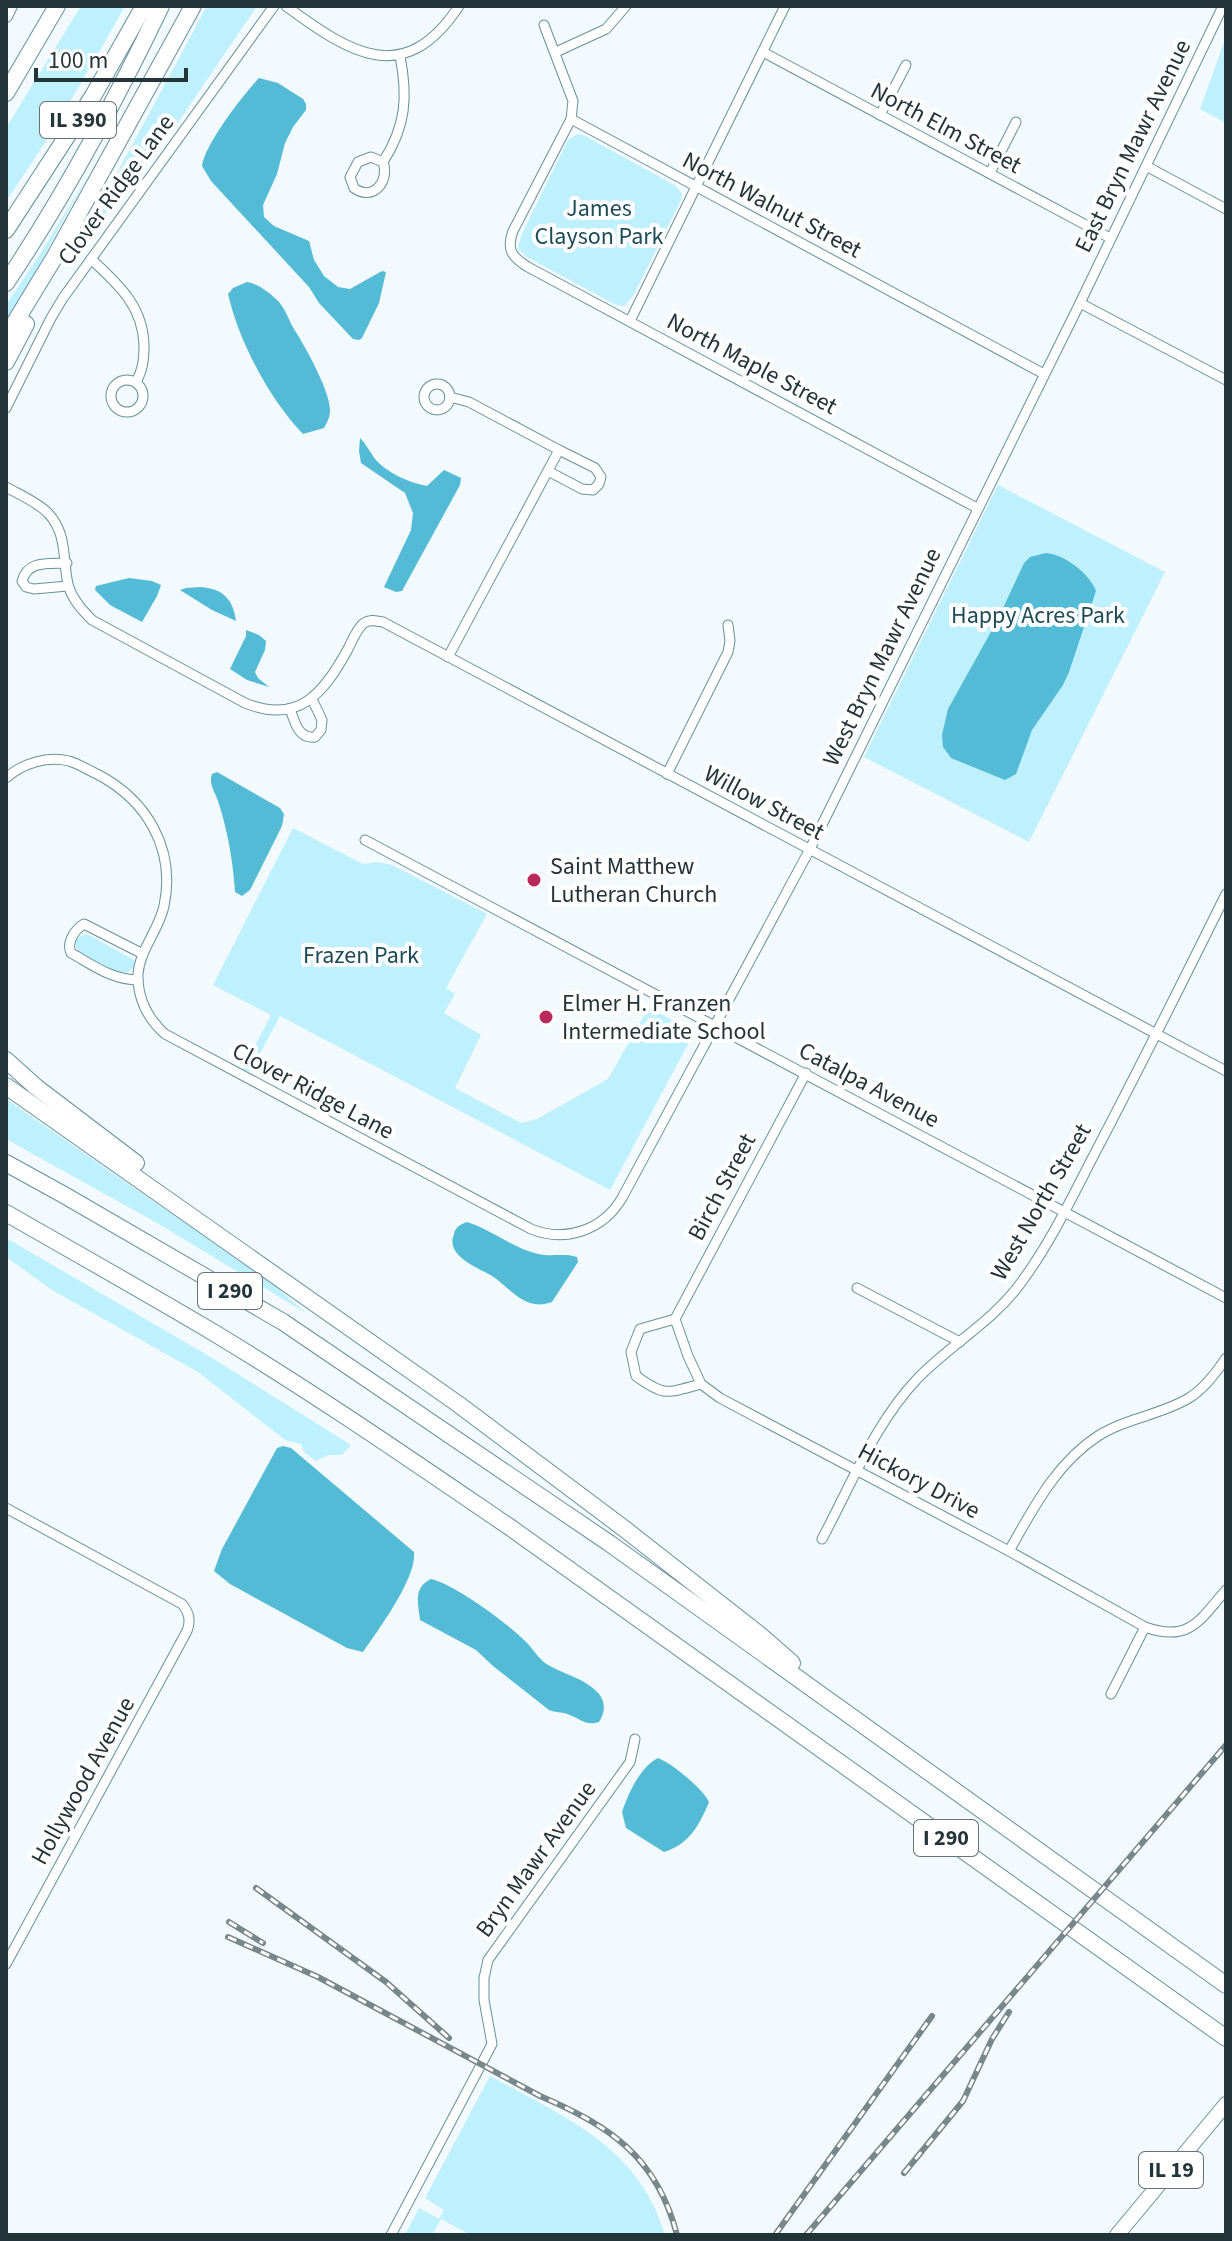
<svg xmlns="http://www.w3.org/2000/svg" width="1232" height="2241" viewBox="0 0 1232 2241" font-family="'Source Sans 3',sans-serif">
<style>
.green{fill:#bef0fd}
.water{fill:#53bbd5}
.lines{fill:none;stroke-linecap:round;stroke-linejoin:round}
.street-casing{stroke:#67909c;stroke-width:11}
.secondary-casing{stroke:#67909c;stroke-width:14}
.primary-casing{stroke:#67909c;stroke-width:16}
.highway-casing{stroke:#67909c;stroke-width:18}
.street{stroke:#fff;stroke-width:9}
.secondary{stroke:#fff;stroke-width:12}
.primary{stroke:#fff;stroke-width:14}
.highway{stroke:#fff;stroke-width:16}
.rail-casing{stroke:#79878b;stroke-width:6}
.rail{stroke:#fff;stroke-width:3;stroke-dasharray:9;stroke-linecap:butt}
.poi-dot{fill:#b92a5a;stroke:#fff;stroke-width:3}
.labels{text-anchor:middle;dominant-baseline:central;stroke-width:8;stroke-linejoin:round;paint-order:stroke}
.shield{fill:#fff;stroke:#667275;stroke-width:2}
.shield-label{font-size:22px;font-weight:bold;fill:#24353a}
.street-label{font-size:24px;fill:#24353a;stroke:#fff}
.park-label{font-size:24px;fill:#1d4b56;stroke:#fff}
.poi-label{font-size:24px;fill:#24353a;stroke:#fff;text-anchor:start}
</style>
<rect width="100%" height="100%" fill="#f2fafd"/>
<g class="green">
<path d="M 81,6 L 125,6 C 88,72 50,138 6,201 L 6,128 Z"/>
<path d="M 207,6 L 257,6 L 179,121 L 129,189 L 82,238 Z"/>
<path d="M 1226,37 L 1226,123 L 1200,109 Z"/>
<path d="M 578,134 L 585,136 L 676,186 L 682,194 L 681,200 L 633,296 L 624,306 L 616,305 L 527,257 L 518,249 L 521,236 L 568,140 Z"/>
<path d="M 85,180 L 30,282 L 6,319 L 6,305 L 39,256 Z"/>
<path d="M 998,485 L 1165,572 L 1029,842 L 864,757 Z"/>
<path d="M 293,828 L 363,864 L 378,862 L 392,865 L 487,914 L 446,988 L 455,994 L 444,1013 L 481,1035 L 455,1088 L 521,1123 L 537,1119 L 608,1079 L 649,1007 L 694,1033 L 610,1190 L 280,1016 L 250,1072 L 243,1069 L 271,1015 L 213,985 Z"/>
<path d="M 87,934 L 134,960 L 134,967 L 127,973 L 113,970 L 77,951 L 75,943 L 79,937 Z"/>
<path d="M 6,1099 L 274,1285 L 306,1313 L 157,1223 L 6,1139 Z"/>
<path d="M 6,1238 L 209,1356 L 351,1445 L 342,1455 L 328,1455 L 316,1461 L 304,1452 L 301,1444 L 285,1440 L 198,1372 L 52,1290 L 6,1257 Z"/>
<path d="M 490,2076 C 563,2116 640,2147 665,2235 L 471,2235 L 441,2219 L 432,2235 L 405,2235 L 419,2208 L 439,2219 L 444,2210 L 425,2198 Z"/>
</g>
<g class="water">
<path d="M 259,78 L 278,83 L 303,99 L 306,104 L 306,110 L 293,127 L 285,143 L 277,174 L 263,205 L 264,217 L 274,226 L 309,241 L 314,260 L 324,276 L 338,287 L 350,289 L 382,271 L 386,272 L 379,303 L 362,338 L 359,340 L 353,339 L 319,303 L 309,287 L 211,181 L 202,166 C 205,144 243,95 259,78 Z"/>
<path d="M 247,282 C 259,284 270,293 279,302 C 286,310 289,321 294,329 C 305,346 330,391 330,410 C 330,417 327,423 324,428 L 303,434 C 270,400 239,342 228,294 L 233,288 Z"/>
<path d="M 360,438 C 366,444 370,452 375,459 C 387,473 410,483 427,486 L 444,470 L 461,478 L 460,485 L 402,591 L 396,592 L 384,587 L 411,530 L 413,513 L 405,493 L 361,463 L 359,451 Z"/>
<path d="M 1046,553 C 1064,554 1090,574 1096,591 L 1069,672 L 1063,685 L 1032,730 L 1016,774 L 1005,780 L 951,758 L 943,747 L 942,735 L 948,709 L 997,621 L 1024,563 L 1030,557 Z"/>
<path d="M 129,578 L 152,581 L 161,585 L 157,596 L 142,622 L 110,605 L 95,590 L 96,586 Z"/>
<path d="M 201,587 C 223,589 233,599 236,621 L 212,610 L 180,590 L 186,588 Z"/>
<path d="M 246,630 L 259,635 L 266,641 L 265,650 L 255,672 L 258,678 L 269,687 L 247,680 L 230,669 L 246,636 Z"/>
<path d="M 217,772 L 280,808 L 284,814 L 282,826 L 250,890 L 242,896 L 235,892 C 233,861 228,833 219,804 C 216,793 208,784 212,774 Z"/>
<path d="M 467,1222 C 492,1230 513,1248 538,1254 C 551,1257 564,1253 577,1257 L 578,1262 L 552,1302 C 524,1312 511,1288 492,1276 C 477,1267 445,1256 454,1234 C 456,1226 460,1225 467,1222 Z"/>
<path d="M 283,1446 L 291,1448 L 414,1552 C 417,1578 378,1630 363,1652 L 347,1648 L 230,1584 L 214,1571 L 222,1549 L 277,1448 Z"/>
<path d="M 431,1579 C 454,1584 507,1623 524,1640 C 532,1647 537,1657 545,1663 C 561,1674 586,1678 599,1694 C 606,1703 605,1713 599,1722 C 584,1727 578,1716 564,1713 C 559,1712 554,1712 549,1710 L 493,1666 L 476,1650 L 420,1620 C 418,1602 413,1588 431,1579 Z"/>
<path d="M 658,1758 C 673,1764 703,1789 709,1802 C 699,1826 689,1844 664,1852 L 626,1828 L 622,1812 C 628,1794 640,1767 658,1758 Z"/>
</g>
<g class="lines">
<defs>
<g id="street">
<path d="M 286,6 C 350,53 404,89 459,6"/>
<path d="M 544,25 L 573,101 L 571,119 L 513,231 C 506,250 512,257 528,267 L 977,508"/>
<path d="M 556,52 L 606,29 L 626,6"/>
<path d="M 763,52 L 1110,238"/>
<path d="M 880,115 L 906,65"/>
<path d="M 571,119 L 1044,374"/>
<path d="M 383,162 L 371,157 L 358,162 L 350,177 L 354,188 C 373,202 390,181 383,162 C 406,126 408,97 400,56"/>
<path d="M 1146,166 L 1226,209"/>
<path d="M 990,173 L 1016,122"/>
<path d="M 91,259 C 118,284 143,306 144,345 C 144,359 143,370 136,382"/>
<path d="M 1080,303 L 1226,380"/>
<path d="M 630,321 L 785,6"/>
<circle cx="127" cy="396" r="16"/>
<circle cx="437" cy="397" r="13"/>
<path d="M 6,408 L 51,318 L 63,298 L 274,6"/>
<path d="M 548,471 L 582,489 L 593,490 L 599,484 L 601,477 L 595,468 L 559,450"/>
<path d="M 6,487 C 20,495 37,502 48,513 C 68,535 62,558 68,584 C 71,598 82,610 92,620 L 245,703 C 299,725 324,693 348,649 C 352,641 357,628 364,623 C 370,619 376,621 383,622 L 1226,1071"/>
<path d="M 67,563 C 48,564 28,560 22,581 L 26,587 L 34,589 L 68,586"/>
<path d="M 448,657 L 559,450 L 469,402 L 450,397"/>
<path d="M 290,709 C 295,722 298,739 315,737 L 321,730 L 322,720 L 312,699"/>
<path d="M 667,774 L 728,652 L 730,641 L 728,625"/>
<path d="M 6,778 C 23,763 47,756 69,761 C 79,764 88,770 97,774 C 147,800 176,849 164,906 C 159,930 140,949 138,974 C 137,998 148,1019 165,1034 L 531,1229 C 566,1243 603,1230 622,1198 L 810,849 L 1080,303 L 1223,6"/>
<path d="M 365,840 L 1226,1298"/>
<path d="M 138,980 C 112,980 93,965 71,953 C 66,943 75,929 84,924 L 143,954"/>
<path d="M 806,1073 L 675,1319 L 688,1356 L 701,1384 L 720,1398 L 1009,1551 L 1145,1627 C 1189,1643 1200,1620 1226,1590"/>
<path d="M 857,1288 L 960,1342"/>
<path d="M 675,1319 L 640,1329 L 631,1352 L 636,1376 C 665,1397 667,1393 701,1384"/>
<path d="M 6,1508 L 182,1604 C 189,1612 191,1621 187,1631 L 6,1964"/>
<path d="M 822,1539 C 851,1485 875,1423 918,1378 C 950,1345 992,1322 1020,1284 C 1050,1244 1072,1197 1095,1153 C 1140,1067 1183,981 1226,894"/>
<path d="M 1009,1551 C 1033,1509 1056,1463 1098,1436 C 1126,1418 1161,1415 1189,1398 C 1204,1389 1216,1373 1226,1358"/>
<path d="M 1111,1694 L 1145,1627"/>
<path d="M 391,2235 L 492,2044 L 484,2000 L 484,1978 L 488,1960 L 630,1762 L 635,1739"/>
</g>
<path id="secondary" d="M 6,16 L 11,6"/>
<path id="primary" d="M 1117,2235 L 1226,2104"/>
<g id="highway">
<path d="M 6,93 L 57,6"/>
<path d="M 6,230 L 93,96 L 144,6"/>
<path d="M 6,283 C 65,195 115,102 161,6"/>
<path d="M 6,337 L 54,258 L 193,6"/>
<path d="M 6,362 L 26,324"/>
<path d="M 6,1060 L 36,1087 L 136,1163"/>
<path d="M 6,1086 L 458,1404 L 626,1530 L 760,1635 L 792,1663"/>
<path d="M 6,1163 L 64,1195 L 283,1322 L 609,1543 L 1226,1985"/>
<path d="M 6,1213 C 76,1253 147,1293 216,1334 C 317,1395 414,1462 511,1528 L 1226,2038"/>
</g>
</defs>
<use href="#street" class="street-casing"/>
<use href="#secondary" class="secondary-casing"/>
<use href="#primary" class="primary-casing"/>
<use href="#highway" class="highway-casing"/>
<use href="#street" class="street"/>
<use href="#secondary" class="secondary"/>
<use href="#primary" class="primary"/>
<use href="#highway" class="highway"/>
<defs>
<g id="rail">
<path d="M 256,1888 L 386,1982 L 449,2038"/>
<path d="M 229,1922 L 263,1943"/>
<path d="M 228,1937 L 318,1977 L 540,2096 C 610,2126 657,2157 677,2235"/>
<path d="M 904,2173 L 963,2101 L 992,2039 L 1009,2012"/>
<path d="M 775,2235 L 932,2016"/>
<path d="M 806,2235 L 1226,1745"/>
</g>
</defs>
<use href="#rail" class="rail-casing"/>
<use href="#rail" class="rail"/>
</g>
<g class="poi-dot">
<circle cx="534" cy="880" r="8"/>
<circle cx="546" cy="1017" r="8"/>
</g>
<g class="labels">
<g class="shield">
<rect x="40" y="102" width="76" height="36" rx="6"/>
<rect x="198" y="1273" width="64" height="36" rx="6"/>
<rect x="914" y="1820" width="64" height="36" rx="6"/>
<rect x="1139" y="2152" width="64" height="36" rx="6"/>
</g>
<g class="shield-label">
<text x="78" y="120">IL 390</text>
<text x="230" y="1291">I 290</text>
<text x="946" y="1838">I 290</text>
<text x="1171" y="2170">IL 19</text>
</g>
<g class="street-label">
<text transform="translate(946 128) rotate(28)">North Elm Street</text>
<text transform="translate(1133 146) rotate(-64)">East Bryn Mawr Avenue</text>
<text transform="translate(116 190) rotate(-54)">Clover Ridge Lane</text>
<text transform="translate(772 205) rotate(28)">North Walnut Street</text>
<text transform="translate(752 364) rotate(28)">North Maple Street</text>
<text transform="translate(882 657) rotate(-64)">West Bryn Mawr Avenue</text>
<text transform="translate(764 803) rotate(28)">Willow Street</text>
<text transform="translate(869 1085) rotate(28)">Catalpa Avenue</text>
<text transform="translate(313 1091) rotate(28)">Clover Ridge Lane</text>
<text transform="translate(722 1187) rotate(-62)">Birch Street</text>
<text transform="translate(1041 1202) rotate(-60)">West North Street</text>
<text transform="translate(919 1481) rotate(28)">Hickory Drive</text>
<text transform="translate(83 1781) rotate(-61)">Hollywood Avenue</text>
<text transform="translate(536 1859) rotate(-54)">Bryn Mawr Avenue</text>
</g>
<g class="park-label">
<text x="599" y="208">James<tspan x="599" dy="28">Clayson Park</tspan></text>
<text x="1038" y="615">Happy Acres Park</text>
<text x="361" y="955">Frazen Park</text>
</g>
<g class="poi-label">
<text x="550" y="866">Saint Matthew<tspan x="550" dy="28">Lutheran Church</tspan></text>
<text x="562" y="1003">Elmer H. Franzen<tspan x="562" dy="28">Intermediate School</tspan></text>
</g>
</g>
<rect width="1232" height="2241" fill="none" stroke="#24353a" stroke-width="16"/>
<path d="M36 68v12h150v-12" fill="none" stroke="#24353a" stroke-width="4"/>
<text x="48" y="68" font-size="24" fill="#24353a" stroke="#ffffff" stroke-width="6" paint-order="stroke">100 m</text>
</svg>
